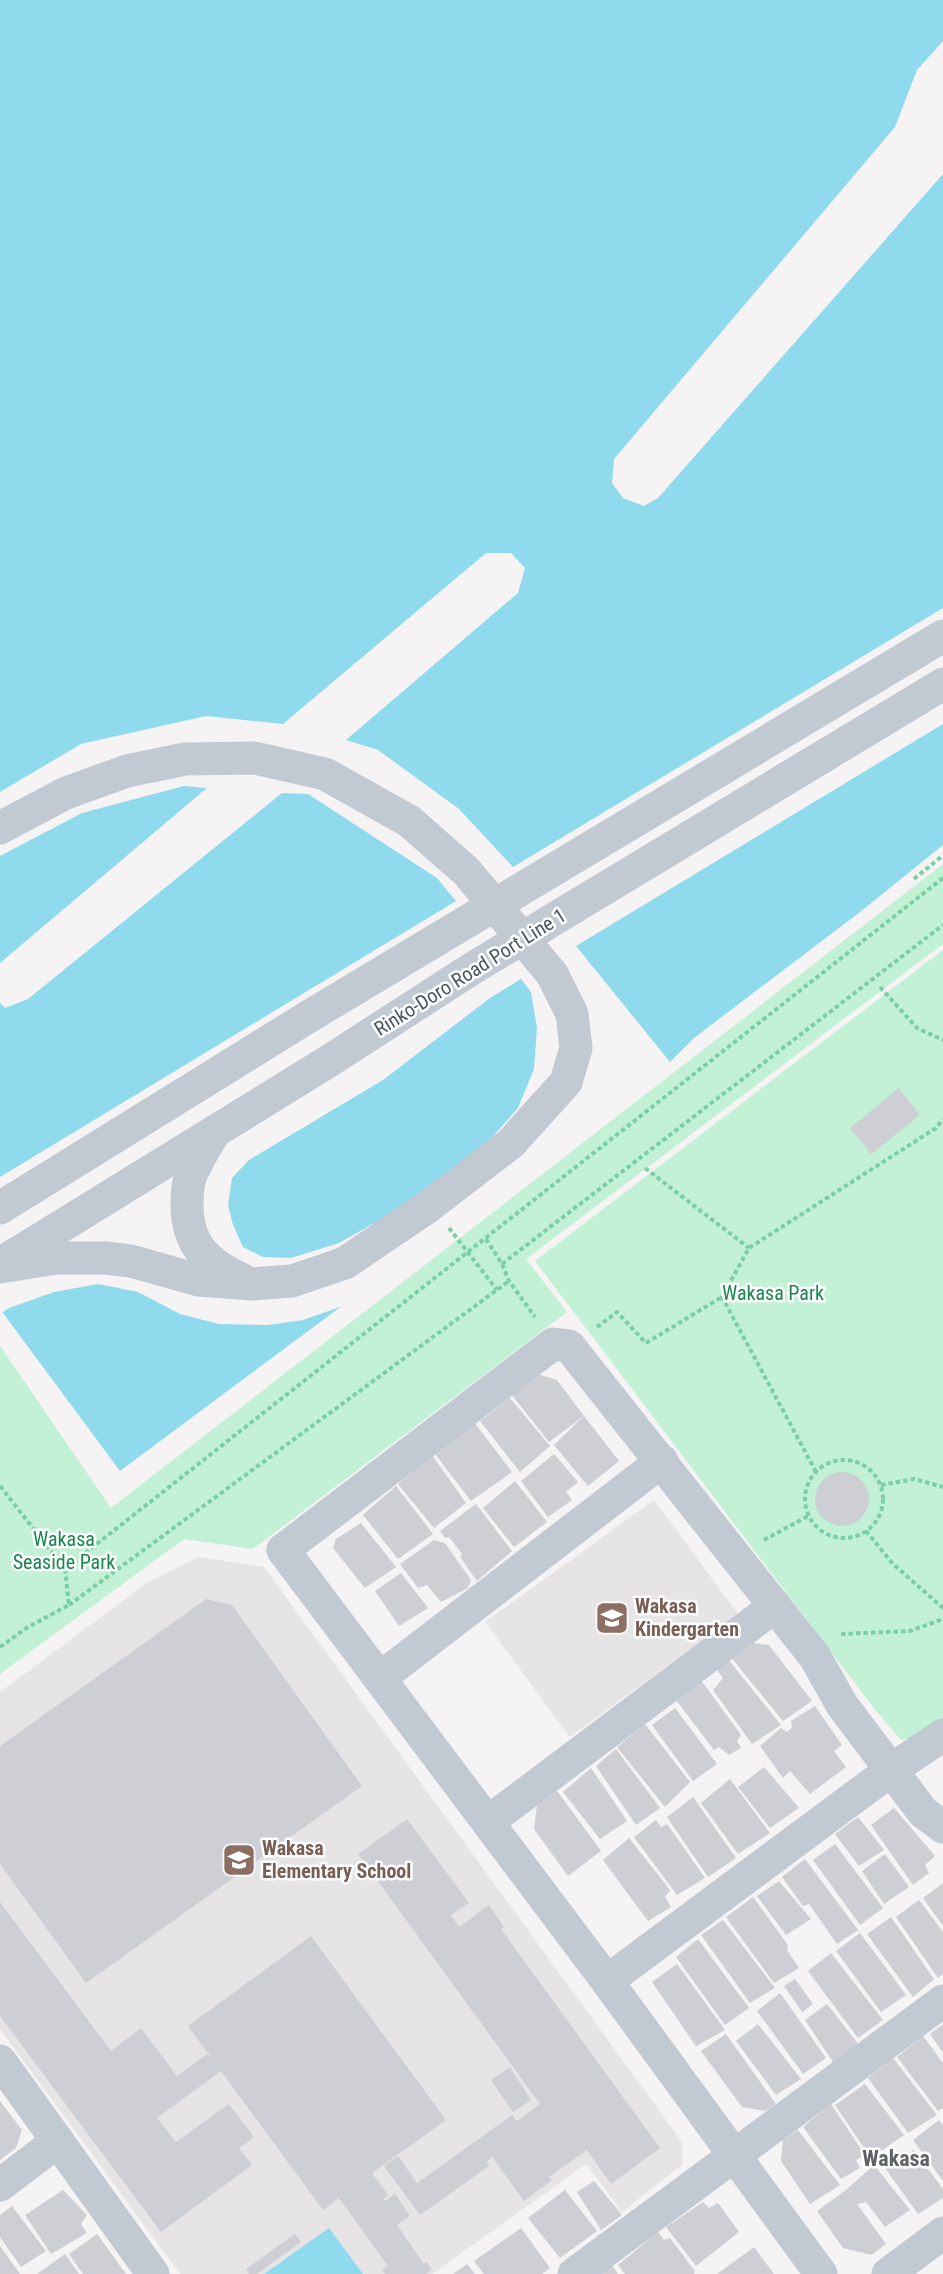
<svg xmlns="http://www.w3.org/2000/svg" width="943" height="2274" viewBox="0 0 943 2274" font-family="'Roboto Condensed',sans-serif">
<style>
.education{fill:#e6e4e5}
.green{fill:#c3f1d5}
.water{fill:#90daee}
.pier{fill:#f5f3f3;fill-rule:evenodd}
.building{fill:#cdcfd5}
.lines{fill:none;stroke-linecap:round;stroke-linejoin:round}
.path{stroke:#7ad0a6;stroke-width:4;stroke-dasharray:4.5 3;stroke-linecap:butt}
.minor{stroke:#c1cad2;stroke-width:33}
.tertiary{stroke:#c1cad2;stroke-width:33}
.path-bridge{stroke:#7ad0a6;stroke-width:4;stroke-dasharray:4.5 3;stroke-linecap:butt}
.tertiary-bridge{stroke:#c1cad2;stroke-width:33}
.labels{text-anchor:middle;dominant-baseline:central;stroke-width:5;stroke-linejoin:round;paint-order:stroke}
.street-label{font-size:20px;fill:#4a5661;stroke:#fff}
.park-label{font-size:20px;fill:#17864f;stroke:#fff}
.education-label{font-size:20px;font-weight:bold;fill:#785e54;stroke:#fff;text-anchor:start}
.quarter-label{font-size:22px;font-weight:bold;fill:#5f6368;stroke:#fff}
</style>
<rect width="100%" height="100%" fill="#f5f3f3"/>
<g class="education">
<path d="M 654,1500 L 738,1614 L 570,1737 L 485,1622 Z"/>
<path d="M 199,1557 L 264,1567 L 682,2142 L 682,2165 L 622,2212 L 586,2164 L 432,2274 L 180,2274 L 0,2029 L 0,1692 L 145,1584 Z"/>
</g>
<g class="green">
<path d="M 943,864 L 943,944 L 526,1259 L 567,1312 L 253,1549 L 184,1539 L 0,1674 L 0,1346 L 111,1508 Z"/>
<path d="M 943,950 L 943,1722 L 923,1736 L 901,1740 L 873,1707 L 535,1261 Z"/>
</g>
<g class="water">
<path d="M 0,0 L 943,0 L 943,845 L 860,912 L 694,1038 L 670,1062 L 120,1471 L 0,1309 Z"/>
<path d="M 329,2228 L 363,2274 L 264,2274 Z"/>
</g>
<g class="pier">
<path d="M 943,41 L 943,174 L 658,498 L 644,506 L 623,498 L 612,483 L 614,459 L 895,127 L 917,70 Z"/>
<path d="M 486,553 L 511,553 L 525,568 L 518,593 L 346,740 L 378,750 L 459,809 L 513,867 L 943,608 L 943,724 L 576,946 L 670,1062 L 343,1306 L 303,1320 L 268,1325 L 219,1324 L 180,1314 L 138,1292 L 98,1284 L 54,1292 L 9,1308 L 0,1314 L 0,1177 L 456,901 L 437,878 L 308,794 L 282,793 L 28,999 L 5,1008 L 0,1003 L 0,963 L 207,788 L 184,786 L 82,813 L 0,856 L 0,792 L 81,744 L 206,716 L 283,724 ZM 521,979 L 531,992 L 537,1028 L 534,1069 L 518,1108 L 486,1144 L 392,1213 L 339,1243 L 291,1258 L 263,1257 L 243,1247 L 233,1225 L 228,1205 L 232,1178 L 249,1160 L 383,1080 L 490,998 Z"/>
</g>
<g class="building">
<path d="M 899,1088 L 920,1115 L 871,1154 L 850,1128 Z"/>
<path d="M 537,1374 L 557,1380 L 584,1416 L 549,1442 L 512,1395 Z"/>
<path d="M 510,1398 L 550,1446 L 520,1472 L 480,1421 Z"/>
<path d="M 584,1416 L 619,1461 L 588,1486 L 554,1445 Z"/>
<path d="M 474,1422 L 512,1472 L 471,1501 L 435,1454 Z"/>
<path d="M 554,1454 L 578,1482 L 566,1492 L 572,1500 L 548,1517 L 521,1481 Z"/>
<path d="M 432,1455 L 466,1503 L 434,1528 L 398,1484 Z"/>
<circle cx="842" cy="1499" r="27"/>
<path d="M 515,1481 L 547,1522 L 514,1547 L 483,1508 Z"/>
<path d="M 396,1486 L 433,1534 L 398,1559 L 363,1515 Z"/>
<path d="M 476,1504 L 512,1551 L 477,1581 L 460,1557 L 462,1554 L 449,1537 L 445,1538 L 440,1531 Z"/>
<path d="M 361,1523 L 396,1567 L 365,1588 L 333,1548 L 336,1539 Z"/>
<path d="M 434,1540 L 445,1543 L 471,1580 L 468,1588 L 441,1602 L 427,1585 L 418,1588 L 400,1564 Z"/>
<path d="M 401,1573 L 428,1608 L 399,1626 L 375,1591 Z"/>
<path d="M 206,1599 L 232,1605 L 362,1786 L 86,1983 L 0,1864 L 0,1746 Z"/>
<path d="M 745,1642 L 769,1645 L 812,1701 L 783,1721 L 729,1655 Z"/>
<path d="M 727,1658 L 781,1725 L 752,1744 L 713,1690 L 723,1678 L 715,1667 Z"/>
<path d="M 701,1680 L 741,1735 L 737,1741 L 741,1748 L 729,1755 L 719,1747 L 714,1750 L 676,1700 Z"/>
<path d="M 815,1706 L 842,1745 L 834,1751 L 846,1767 L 810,1794 L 790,1771 L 783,1778 L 760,1746 L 781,1728 L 787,1732 L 792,1728 L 791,1721 Z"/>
<path d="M 675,1708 L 717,1764 L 693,1781 L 652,1725 Z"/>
<path d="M 645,1724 L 690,1782 L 665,1807 L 617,1747 Z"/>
<path d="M 616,1749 L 660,1808 L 636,1825 L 596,1766 Z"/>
<path d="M 764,1767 L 799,1808 L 770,1828 L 738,1787 Z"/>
<path d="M 591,1768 L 627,1821 L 600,1839 L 563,1792 Z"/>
<path d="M 730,1779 L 770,1833 L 738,1854 L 701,1803 Z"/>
<path d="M 557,1791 L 601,1851 L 568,1876 L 534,1829 L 537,1805 Z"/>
<path d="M 693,1797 L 736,1858 L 708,1877 L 667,1817 Z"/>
<path d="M 894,1808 L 935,1856 L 925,1865 L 929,1873 L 913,1885 L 871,1825 Z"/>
<path d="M 858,1817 L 884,1850 L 859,1866 L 835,1834 Z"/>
<path d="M 407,1819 L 469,1903 L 451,1915 L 459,1927 L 489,1905 L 504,1927 L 501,1929 L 660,2148 L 611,2184 L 587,2150 L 549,2177 L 552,2180 L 524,2201 L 492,2157 L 487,2162 L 489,2166 L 420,2215 L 384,2166 L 398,2156 L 417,2183 L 512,2115 L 517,2121 L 540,2104 L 358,1854 Z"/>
<path d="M 656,1820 L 661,1827 L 667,1824 L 705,1878 L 677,1895 L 634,1837 Z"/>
<path d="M 629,1838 L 670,1890 L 665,1897 L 671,1907 L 648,1921 L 603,1860 Z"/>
<path d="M 835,1844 L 883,1908 L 860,1925 L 813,1860 Z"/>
<path d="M 885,1854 L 909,1887 L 884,1904 L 862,1871 Z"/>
<path d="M 805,1859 L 858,1930 L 837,1944 L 809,1904 L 803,1906 L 782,1877 Z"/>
<path d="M 779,1881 L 811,1919 L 786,1935 L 757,1896 Z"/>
<path d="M 943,1883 L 943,1926 L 923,1898 Z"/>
<path d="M 753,1897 L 788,1945 L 787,1950 L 799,1968 L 774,1983 L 726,1917 Z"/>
<path d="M 919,1900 L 943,1932 L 943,1974 L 938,1978 L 896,1917 Z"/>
<path d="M 0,1902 L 111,2051 L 141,2028 L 177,2076 L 207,2054 L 213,2060 L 188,2026 L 311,1936 L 446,2120 L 372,2173 L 388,2195 L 383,2199 L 385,2201 L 395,2194 L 410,2216 L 397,2225 L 424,2264 L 427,2262 L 432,2270 L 426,2274 L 385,2274 L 382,2270 L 388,2266 L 339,2198 L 323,2210 L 221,2071 L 157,2118 L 176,2142 L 229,2104 L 254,2137 L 239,2148 L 252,2165 L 161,2232 L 0,2016 Z"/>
<path d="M 891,1917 L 934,1979 L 913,1997 L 867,1934 Z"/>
<path d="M 723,1920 L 775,1988 L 750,2003 L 701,1935 Z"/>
<path d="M 860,1933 L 906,1995 L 881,2012 L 836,1951 Z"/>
<path d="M 698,1939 L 749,2008 L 725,2025 L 676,1957 Z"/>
<path d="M 831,1953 L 883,2020 L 858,2038 L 808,1971 Z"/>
<path d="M 677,1964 L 725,2030 L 696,2046 L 652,1982 Z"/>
<path d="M 795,1979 L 813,2004 L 802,2012 L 784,1986 Z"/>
<path d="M 780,1993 L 826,2058 L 803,2074 L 757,2011 Z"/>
<path d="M 827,2004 L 859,2045 L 833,2062 L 805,2020 Z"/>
<path d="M 758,2024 L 801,2079 L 776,2095 L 736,2041 Z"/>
<path d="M 943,2024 L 943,2053 L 930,2034 Z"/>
<path d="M 726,2034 L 776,2104 L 765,2111 L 742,2107 L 701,2051 Z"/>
<path d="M 923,2036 L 943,2063 L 943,2108 L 938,2111 L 897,2057 Z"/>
<path d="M 893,2058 L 937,2115 L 908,2133 L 868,2078 Z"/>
<path d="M 510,2067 L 531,2100 L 513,2112 L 491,2080 Z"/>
<path d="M 865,2084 L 904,2135 L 871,2158 L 835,2105 Z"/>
<path d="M 0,2101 L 22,2130 L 16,2148 L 0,2160 Z"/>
<path d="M 831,2104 L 865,2155 L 856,2160 L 860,2168 L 841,2179 L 803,2127 Z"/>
<path d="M 939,2120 L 943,2125 L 943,2181 L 913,2140 Z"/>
<path d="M 798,2130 L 840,2185 L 810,2204 L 781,2161 L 783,2140 Z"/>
<path d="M 914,2150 L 943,2189 L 943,2198 L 918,2214 L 885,2168 Z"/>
<path d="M 874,2165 L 910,2210 L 885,2227 L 866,2202 L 857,2204 L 886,2244 L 871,2255 L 843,2248 L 817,2211 L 846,2190 Z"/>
<path d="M 594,2181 L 622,2215 L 601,2230 L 577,2192 Z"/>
<path d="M 63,2190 L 87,2215 L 81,2224 L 87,2233 L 51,2254 L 25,2215 Z"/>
<path d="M 565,2190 L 597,2231 L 560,2258 L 528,2218 Z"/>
<path d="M 703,2202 L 709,2208 L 718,2203 L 739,2232 L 696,2266 L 666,2227 Z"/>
<path d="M 12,2206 L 46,2251 L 21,2267 L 0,2237 L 0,2215 Z"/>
<path d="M 521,2228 L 550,2268 L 542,2274 L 484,2274 L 474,2261 Z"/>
<path d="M 658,2232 L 664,2240 L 670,2238 L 695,2271 L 694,2274 L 625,2274 L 618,2265 Z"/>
<path d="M 97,2234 L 126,2274 L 83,2274 L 69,2254 Z"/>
<path d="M 295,2234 L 301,2242 L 257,2274 L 249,2274 L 246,2269 Z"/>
<path d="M 0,2246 L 20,2274 L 0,2274 Z"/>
<path d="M 754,2247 L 774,2274 L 717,2274 Z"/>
<path d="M 65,2254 L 79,2274 L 37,2274 Z"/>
<path d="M 467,2264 L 475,2274 L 453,2274 Z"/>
<path d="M 612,2265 L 618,2274 L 599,2274 Z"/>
</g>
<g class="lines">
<g class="path">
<path d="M 914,879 L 941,857 L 943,859"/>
<path d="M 880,987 L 917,1028 L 943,1040"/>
<path d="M 645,1168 L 749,1248"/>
<path d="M 486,1239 L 502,1264 L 509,1281 L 535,1317"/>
<path d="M 502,1264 L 943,925"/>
<path d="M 597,1327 L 617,1312 L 646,1343 L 722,1297"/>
<circle cx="844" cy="1499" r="39"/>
<path d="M 816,1472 L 722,1297 L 749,1248 L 936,1128 L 943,1119"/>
<path d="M 881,1485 L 914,1479 L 943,1487"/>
<path d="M 0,1486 L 65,1569"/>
<path d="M 866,1531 L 893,1564 L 943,1608"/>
<path d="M 764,1540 L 808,1516"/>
<path d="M 69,1605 L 509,1281"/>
<path d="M 841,1634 L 910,1631 L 943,1619"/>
<path d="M 0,1647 L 28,1627 L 69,1605 L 65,1569 L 943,878"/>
</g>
<g class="minor">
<path d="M 283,1550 L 553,1344 L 569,1346 L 815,1657 L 842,1705 L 891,1770 L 923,1812 L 943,1827"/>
<path d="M 380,1678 L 662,1461"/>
<path d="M 488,1822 L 775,1606"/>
<path d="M 607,1981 L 891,1770 L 943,1735"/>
<path d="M 0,2061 L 153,2274"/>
<path d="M 0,2185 L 58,2141"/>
<path d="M 574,2274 L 943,2001"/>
<path d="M 888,2274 L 943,2233"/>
</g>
<g class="tertiary">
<path d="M 0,828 L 66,793 L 127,771 L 185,759 L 255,758 L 325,774 L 409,821 L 466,871 L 552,974 L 572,1014 L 576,1048 L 566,1082 L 511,1143 L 429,1206 L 345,1263 L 292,1281 L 253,1284 L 198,1280 L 131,1261 L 105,1258 L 56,1258 L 0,1267"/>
<path d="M 215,1131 C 207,1144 199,1158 192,1172 C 188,1181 187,1194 187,1204 C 187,1245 207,1264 243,1280"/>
<path d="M 283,1550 L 607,1981 L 821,2274"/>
</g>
<path class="path-bridge" d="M 449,1228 L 497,1290"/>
<g class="tertiary-bridge">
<path d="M 0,1208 L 308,1017 L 943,636"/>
<path d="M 0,1264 L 329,1061 L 473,968 L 943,684"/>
</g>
</g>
<defs>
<symbol id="school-square" viewBox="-11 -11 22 22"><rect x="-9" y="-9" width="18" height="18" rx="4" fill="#8d6e63" stroke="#fff"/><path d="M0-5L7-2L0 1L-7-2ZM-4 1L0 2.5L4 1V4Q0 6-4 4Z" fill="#fff"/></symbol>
</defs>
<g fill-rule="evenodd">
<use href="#school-square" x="593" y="1599" width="38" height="38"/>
<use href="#school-square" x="220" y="1841" width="38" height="38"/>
</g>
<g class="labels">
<g class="street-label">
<text transform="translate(470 972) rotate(-32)">Rinko-Doro Road Port Line 1</text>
</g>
<g class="park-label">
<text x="773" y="1293">Wakasa Park</text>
<text x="64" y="1539">Wakasa<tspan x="64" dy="23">Seaside Park</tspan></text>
</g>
<g class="education-label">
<text x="635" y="1606">Wakasa<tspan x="635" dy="23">Kindergarten</tspan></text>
<text x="262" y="1848">Wakasa<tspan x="262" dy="23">Elementary School</tspan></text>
</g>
<g class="quarter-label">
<text x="896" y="2158">Wakasa</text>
</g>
</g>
</svg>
